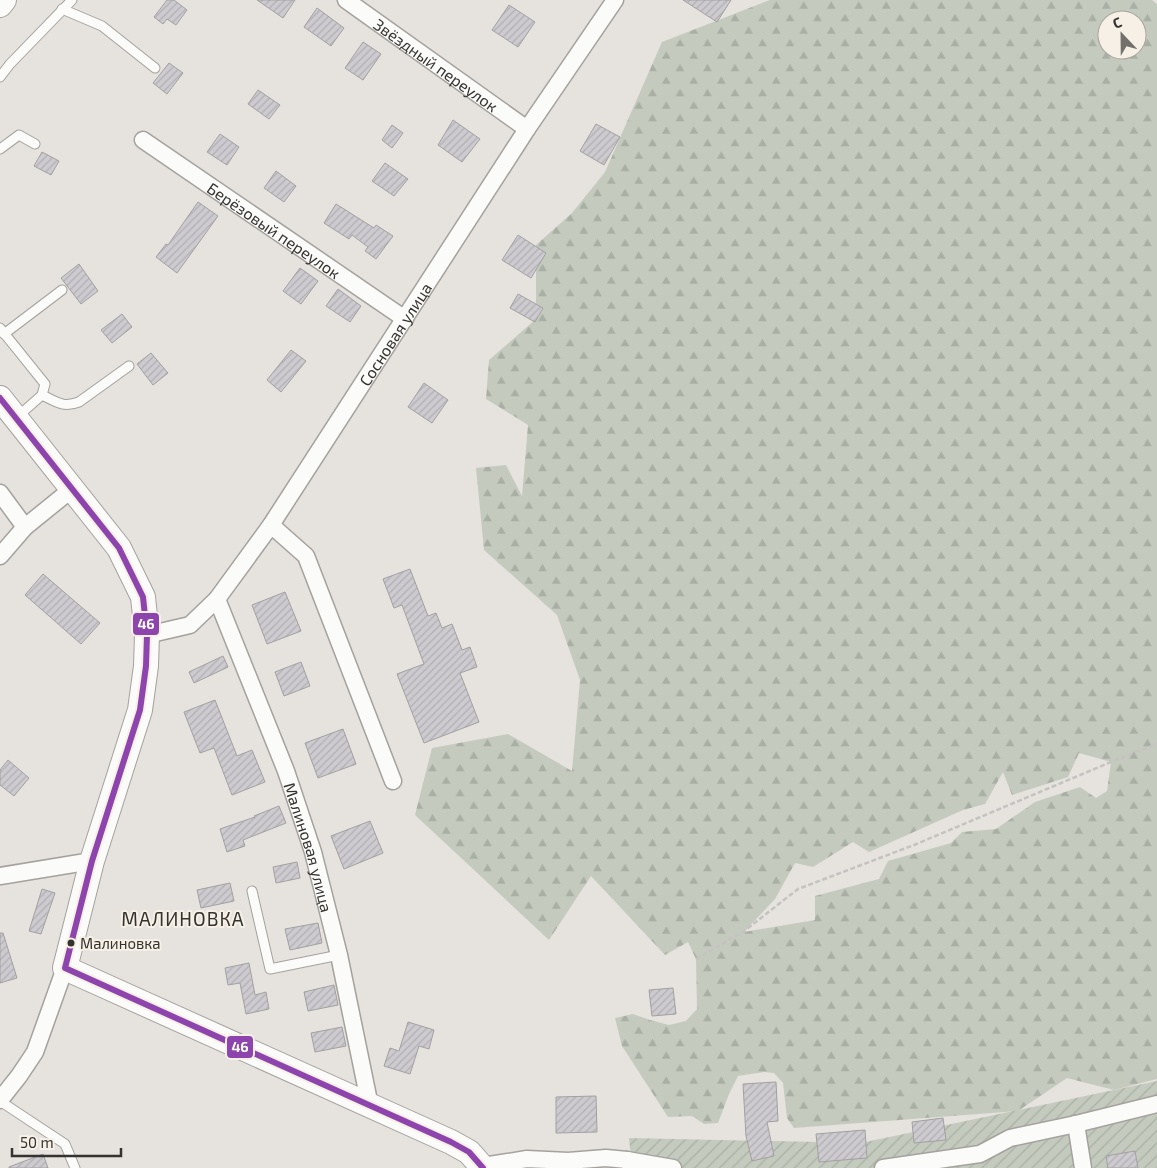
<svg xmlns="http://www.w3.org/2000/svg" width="1157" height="1168" viewBox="0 0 1157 1168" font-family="'Exo 2',sans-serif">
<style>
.forest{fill:url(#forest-firs);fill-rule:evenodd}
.garden{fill:url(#garden-furrows)}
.building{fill:url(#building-hatch);stroke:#a2a1a0}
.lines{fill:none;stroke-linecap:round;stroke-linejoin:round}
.lane-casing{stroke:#a5a29e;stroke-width:11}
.street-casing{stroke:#a5a29e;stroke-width:19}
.secondary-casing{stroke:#a5a29e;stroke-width:26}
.path{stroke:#c4c3c0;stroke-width:2.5;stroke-dasharray:5 2.5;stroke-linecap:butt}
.lane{stroke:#fbfbfa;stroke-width:9}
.street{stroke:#fbfbfa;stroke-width:16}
.secondary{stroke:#fbfbfa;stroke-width:24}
.bus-1-casing{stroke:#f6f0e7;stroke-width:10}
.bus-1{stroke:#8e44ad;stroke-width:6}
.bus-dot{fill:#35332f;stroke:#f6f0e7;stroke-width:2}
.labels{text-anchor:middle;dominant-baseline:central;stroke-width:4;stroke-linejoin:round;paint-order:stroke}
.bus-label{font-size:15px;fill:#35332f;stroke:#f6f0e7;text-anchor:start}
.street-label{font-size:16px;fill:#35332f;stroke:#f6f0e7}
.quarter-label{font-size:19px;letter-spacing:1px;fill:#35332f;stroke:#f6f0e7}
.line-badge{stroke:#f6f0e7;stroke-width:2}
.badge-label{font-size:14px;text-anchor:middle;font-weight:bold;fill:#fff}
</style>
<defs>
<pattern id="forest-firs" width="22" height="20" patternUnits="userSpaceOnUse" patternTransform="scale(1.25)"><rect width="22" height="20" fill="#c4cbbe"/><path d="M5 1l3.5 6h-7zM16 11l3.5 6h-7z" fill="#a9afa4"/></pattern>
<pattern id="garden-furrows" width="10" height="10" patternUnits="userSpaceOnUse" patternTransform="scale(1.25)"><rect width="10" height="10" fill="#c4cbbe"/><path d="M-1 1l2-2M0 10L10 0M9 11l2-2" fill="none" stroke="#a9afa4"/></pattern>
<pattern id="building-hatch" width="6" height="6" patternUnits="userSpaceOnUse" patternTransform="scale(1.25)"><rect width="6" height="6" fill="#cdcbd0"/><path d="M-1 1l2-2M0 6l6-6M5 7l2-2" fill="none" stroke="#b1afb3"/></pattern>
</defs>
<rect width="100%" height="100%" fill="#e6e2de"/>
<path class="forest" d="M 770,0 L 1152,0 L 1157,4 L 1157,1079 L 1114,1090 L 1067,1078 L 1018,1111 L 794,1128 L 787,1118 L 783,1083 L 774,1073 L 764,1072 L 738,1076 L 729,1094 L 718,1123 L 704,1124 L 692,1116 L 668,1117 L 622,1046 L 615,1018 L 633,1014 L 650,1020 L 669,1025 L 686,1021 L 697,1009 L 696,959 L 688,942 L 665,955 L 591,876 L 549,940 L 415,815 L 432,748 L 508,734 L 572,771 L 580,680 L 557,615 L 484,550 L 476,468 L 506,465 L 522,496 L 528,425 L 486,399 L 489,360 L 536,319 L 536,245 L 572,213 L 605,172 L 662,42 ZM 1107,20 L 1137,20 L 1137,50 L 1107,50 ZM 1079,753 L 1111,762 L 1107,791 L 1096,798 L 1080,787 L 1035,802 L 996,829 L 962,832 L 951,843 L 888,861 L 879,879 L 815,896 L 815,920 L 744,932 L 775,899 L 795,863 L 813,867 L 853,842 L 869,852 L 963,810 L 985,804 L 1003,772 L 1012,795 L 1068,777 Z"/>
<path class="garden" d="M 1157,1081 L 1157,1168 L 632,1168 L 629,1138 L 861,1143 Z"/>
<g class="building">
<path d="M 167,0 L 174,0 L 187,10 L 176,25 L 167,19 L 163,24 L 154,17 Z"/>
<path d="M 257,0 L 295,0 L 283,18 Z"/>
<path d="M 683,0 L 731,0 L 717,22 Z"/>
<path d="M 509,5 L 535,22 L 518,47 L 492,30 Z"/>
<path d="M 317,8 L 344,28 L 331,46 L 304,27 Z"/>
<path d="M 363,42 L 381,54 L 363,80 L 345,68 Z"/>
<path d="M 169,63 L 183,73 L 167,94 L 153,83 Z"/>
<path d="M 258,90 L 280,105 L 269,119 L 248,104 Z"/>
<path d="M 453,120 L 480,139 L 462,162 L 438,145 Z"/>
<path d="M 596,124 L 620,137 L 604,165 L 580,151 Z"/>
<path d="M 392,125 L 403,133 L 392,148 L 382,140 Z"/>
<path d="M 220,134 L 239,147 L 227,165 L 207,152 Z"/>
<path d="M 42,152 L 59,161 L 51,175 L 34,166 Z"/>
<path d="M 385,163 L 408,179 L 394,196 L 372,181 Z"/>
<path d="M 276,171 L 296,186 L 284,202 L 264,188 Z"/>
<path d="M 198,202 L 218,216 L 177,273 L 156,257 L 166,244 L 168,245 Z"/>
<path d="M 336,204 L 374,228 L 376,225 L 393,236 L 376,259 L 365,251 L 368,247 L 352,235 L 349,239 L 324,223 Z"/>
<path d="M 518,235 L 546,253 L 531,278 L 502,260 Z"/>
<path d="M 79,264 L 98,291 L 81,304 L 61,278 Z"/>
<path d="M 300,268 L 318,281 L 301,304 L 283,291 Z"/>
<path d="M 338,289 L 361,306 L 350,322 L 326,306 Z"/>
<path d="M 518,294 L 543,308 L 535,322 L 510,308 Z"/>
<path d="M 122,314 L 132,327 L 112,343 L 101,330 Z"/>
<path d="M 291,350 L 306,361 L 281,392 L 267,380 Z"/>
<path d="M 151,353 L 168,373 L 153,385 L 137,364 Z"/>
<path d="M 424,383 L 448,400 L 432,423 L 408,407 Z"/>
<path d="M 410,569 L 428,616 L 436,613 L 442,628 L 452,624 L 462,650 L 470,647 L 477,667 L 460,673 L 479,722 L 424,743 L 397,674 L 424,664 L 402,605 L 394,608 L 383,579 Z"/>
<path d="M 43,574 L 100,623 L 81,644 L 25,595 Z"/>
<path d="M 285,592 L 301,631 L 267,644 L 252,605 Z"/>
<path d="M 223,656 L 228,667 L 194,683 L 189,672 Z"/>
<path d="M 301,662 L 310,686 L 284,696 L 275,672 Z"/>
<path d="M 215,700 L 237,756 L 252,750 L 265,782 L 232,795 L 214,748 L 200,753 L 184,712 Z"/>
<path d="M 343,729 L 356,764 L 318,778 L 305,743 Z"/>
<path d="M 8,760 L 29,778 L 14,796 L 0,785 L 0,770 Z"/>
<path d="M 279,806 L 286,823 L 243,840 L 245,846 L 227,852 L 220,829 L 255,817 L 254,816 Z"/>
<path d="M 370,821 L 383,853 L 344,869 L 331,836 Z"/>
<path d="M 297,862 L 300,878 L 276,883 L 273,867 Z"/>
<path d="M 230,883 L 234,901 L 201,908 L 197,890 Z"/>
<path d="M 42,889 L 55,893 L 41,934 L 29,931 Z"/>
<path d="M 318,923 L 322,943 L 290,950 L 285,929 Z"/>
<path d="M 0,933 L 3,933 L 17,978 L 0,983 Z"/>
<path d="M 249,963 L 255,995 L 266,992 L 269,1009 L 246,1014 L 240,983 L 228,985 L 225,968 Z"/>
<path d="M 334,985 L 338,1005 L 308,1011 L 304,992 Z"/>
<path d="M 673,988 L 676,1014 L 652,1016 L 649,990 Z"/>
<path d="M 408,1022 L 434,1030 L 429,1049 L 419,1046 L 410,1074 L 384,1066 L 390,1048 L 399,1051 Z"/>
<path d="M 342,1027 L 346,1046 L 315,1052 L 311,1033 Z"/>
<path d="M 776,1082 L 778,1121 L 767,1122 L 774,1156 L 752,1161 L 746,1136 L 743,1084 Z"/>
<path d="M 596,1096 L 597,1132 L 556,1133 L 556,1097 Z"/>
<path d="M 943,1118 L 946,1140 L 914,1143 L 912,1122 Z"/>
<path d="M 865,1130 L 867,1158 L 819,1162 L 816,1134 Z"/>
<path d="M 1135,1151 L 1138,1168 L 1108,1168 L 1106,1156 Z"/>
<path d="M 43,1154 L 48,1168 L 9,1168 L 9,1167 Z"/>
</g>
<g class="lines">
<defs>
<g id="lane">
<path d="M 62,9 L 102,26 L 155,68"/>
<path d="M 0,77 L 10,64 L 72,0"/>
<path d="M 0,149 L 19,135 L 35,144"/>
<path d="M 0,328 L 45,384 L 42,395 L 16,418"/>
<path d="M 4,334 L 62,290"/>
<path d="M 42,395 C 57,402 63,408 79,402 L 129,366"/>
<path d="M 252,891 L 270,969 L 339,955"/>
<path d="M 0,1101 L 65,1144 L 75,1168"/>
</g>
<g id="street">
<path id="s1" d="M 346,0 L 527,129"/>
<path id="s2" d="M 143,140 L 405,319"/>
<path d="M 0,493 L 25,527"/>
<path d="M 271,525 L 306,556 L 393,781"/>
<path d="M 0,556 L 25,527 L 72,489"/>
<path id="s3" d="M 217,599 L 286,771 L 313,852 L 339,955 L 370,1106"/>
<path id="s4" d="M 147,635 L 190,625 L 217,599 L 271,525 L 527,129 L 615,0"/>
<path d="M 0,876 L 92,861"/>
<path d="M 0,1100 L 19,1076 L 35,1052 L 65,968"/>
<path d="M 1076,1124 L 1083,1168"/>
<path d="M 627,1160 L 673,1168"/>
<path d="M 483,1166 L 527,1159 L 568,1161 L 606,1158 L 627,1160 L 632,1168"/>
<path d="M 883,1168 L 980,1154 L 1010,1138 L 1076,1124 L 1157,1104"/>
</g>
<g id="secondary">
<path d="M 0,5 L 4,0"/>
<path d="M 0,398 L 119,548 L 143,597 L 147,635 L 146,666 L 140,710 L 92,861 L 65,968 L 451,1142 L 469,1152 L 483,1168"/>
</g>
</defs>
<use href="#lane" class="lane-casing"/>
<use href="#street" class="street-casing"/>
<use href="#secondary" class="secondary-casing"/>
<path class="path" d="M 696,959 L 743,932 L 798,889 L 914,845 L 1111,762 L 1157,744"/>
<use href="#lane" class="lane"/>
<use href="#street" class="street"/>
<use href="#secondary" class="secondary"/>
<defs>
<path id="bus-1" d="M 0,398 L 119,548 L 143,597 L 147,635 L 146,666 L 140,710 L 92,861 L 65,968 L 451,1142 L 469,1152 L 483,1168"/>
</defs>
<use href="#bus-1" class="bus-1-casing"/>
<use href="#bus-1" class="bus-1"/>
</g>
<circle class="bus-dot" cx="71" cy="943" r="4.5"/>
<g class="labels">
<g class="bus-label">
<text x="80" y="943">Малиновка</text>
</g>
<g class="street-label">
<text stroke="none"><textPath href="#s1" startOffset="111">Звёздный переулок</textPath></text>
<text stroke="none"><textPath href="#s2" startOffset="159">Берёзовый переулок</textPath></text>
<text stroke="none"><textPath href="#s4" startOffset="401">Сосновая улица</textPath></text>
<text stroke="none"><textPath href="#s3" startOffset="265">Малиновая улица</textPath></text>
</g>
<g class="quarter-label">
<text x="183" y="918">МАЛИНОВКА</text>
</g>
</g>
<g class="line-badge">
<rect x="132" y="612" width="28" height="24" rx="5" fill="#8e44ad"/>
<rect x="226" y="1035" width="28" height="24" rx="5" fill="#8e44ad"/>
</g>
<g class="badge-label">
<text x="146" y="629">46</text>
<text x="240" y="1052">46</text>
</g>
<g transform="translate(1122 35) rotate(338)"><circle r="24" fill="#f6f0e7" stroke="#a9a49d"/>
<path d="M0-4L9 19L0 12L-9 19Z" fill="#73706c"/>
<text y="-8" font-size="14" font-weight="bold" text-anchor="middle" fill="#35332f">С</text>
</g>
<path d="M12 1148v8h109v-8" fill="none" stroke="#35332f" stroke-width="2.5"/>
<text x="20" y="1148" font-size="15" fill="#35332f" stroke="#f6f0e7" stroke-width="4" paint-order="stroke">50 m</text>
</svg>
